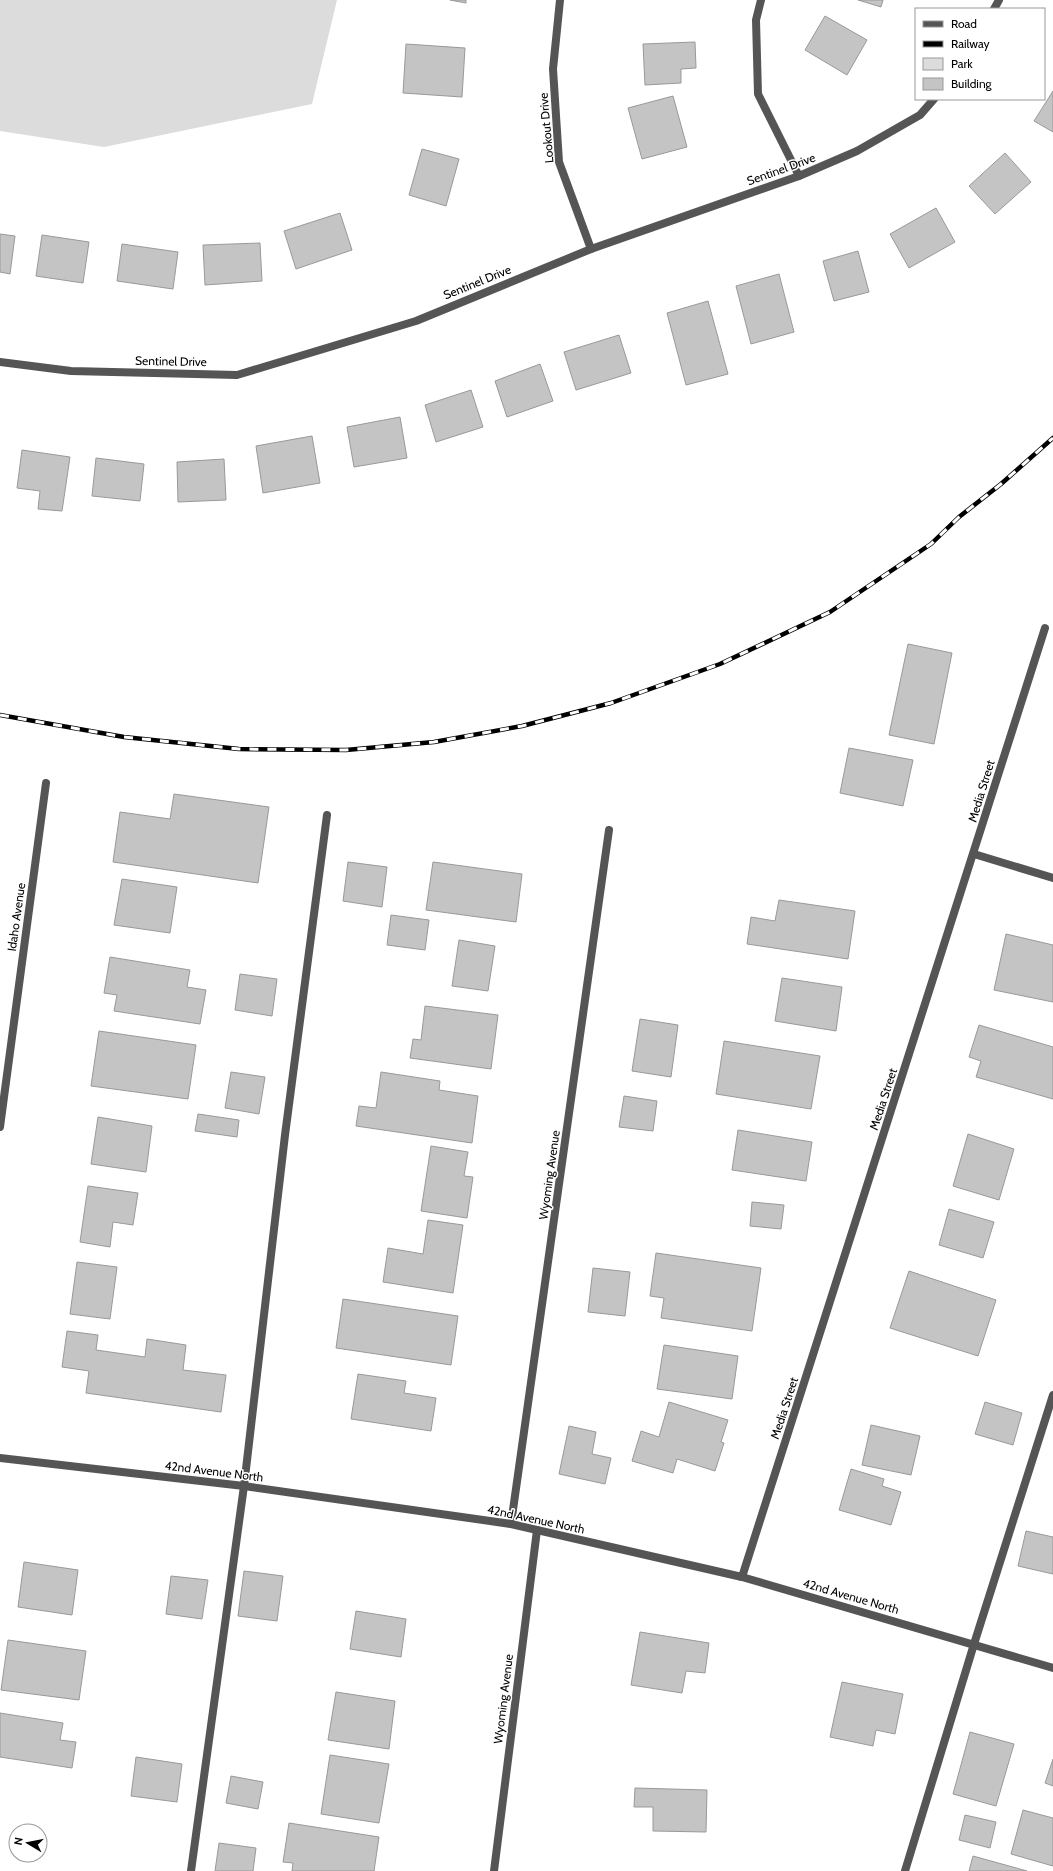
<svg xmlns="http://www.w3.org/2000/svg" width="1053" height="1871" viewBox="0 0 1053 1871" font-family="Cabin,sans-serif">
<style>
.green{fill:#dcdcdc}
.building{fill:#c4c4c4;stroke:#999}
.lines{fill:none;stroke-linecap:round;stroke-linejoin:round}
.service{stroke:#555;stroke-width:8}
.minor{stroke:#555;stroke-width:8}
.rail-casing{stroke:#000;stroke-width:4.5}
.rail{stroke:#fff;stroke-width:3;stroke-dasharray:9;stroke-linecap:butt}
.labels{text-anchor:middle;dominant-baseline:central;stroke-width:3;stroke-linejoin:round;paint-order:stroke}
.street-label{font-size:12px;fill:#000;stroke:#fff}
</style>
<rect width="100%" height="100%" fill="#fff"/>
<path class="green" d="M 0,0 L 337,0 L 312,104 L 104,147 L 0,131 Z"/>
<g class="building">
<path d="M 450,0 L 466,0 L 466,3 Z"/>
<path d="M 858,0 L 883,0 L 881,7 Z"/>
<path d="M 825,16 L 867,40 L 847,75 L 805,50 Z"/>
<path d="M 695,42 L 696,68 L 681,69 L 681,83 L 645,85 L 643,44 Z"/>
<path d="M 406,44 L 465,48 L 462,97 L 403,93 Z"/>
<path d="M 1053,91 L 1053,132 L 1034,121 Z"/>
<path d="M 673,96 L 687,147 L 642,159 L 628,108 Z"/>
<path d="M 422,149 L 459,159 L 446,206 L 409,195 Z"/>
<path d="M 1005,153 L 1031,182 L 995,214 L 969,186 Z"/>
<path d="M 936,208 L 955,242 L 909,268 L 890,234 Z"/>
<path d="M 340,213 L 352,250 L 296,269 L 284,231 Z"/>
<path d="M 0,234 L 15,236 L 10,274 L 0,272 Z"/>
<path d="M 42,235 L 89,242 L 83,283 L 36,276 Z"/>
<path d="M 260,243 L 262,281 L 205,285 L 203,245 Z"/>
<path d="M 122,244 L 178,252 L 173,289 L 117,281 Z"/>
<path d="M 858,251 L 869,292 L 834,301 L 823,261 Z"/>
<path d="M 779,274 L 794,332 L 751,344 L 736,286 Z"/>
<path d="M 708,301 L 728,374 L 686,385 L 667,313 Z"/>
<path d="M 619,335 L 631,373 L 576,390 L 564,352 Z"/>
<path d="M 540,364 L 553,401 L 507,417 L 495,381 Z"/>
<path d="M 471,390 L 483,427 L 436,442 L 425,405 Z"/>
<path d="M 400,417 L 407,458 L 354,467 L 347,427 Z"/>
<path d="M 312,436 L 320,483 L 263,493 L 256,446 Z"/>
<path d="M 22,450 L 70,457 L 62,511 L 38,509 L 40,491 L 17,488 Z"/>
<path d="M 96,458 L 144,464 L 140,501 L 92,496 Z"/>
<path d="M 224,459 L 226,500 L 178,502 L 177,462 Z"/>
<path d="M 908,644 L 952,653 L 934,744 L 889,735 Z"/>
<path d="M 849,748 L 913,760 L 903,806 L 840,793 Z"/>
<path d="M 174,794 L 269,807 L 258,883 L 113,862 L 120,812 L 170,819 Z"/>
<path d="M 348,862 L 387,867 L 382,907 L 343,901 Z"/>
<path d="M 433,862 L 522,874 L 516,922 L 426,910 Z"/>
<path d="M 122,879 L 177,887 L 170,933 L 114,925 Z"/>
<path d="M 779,900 L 855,911 L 848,959 L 747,944 L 751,917 L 775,921 Z"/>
<path d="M 391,915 L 429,920 L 425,950 L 387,945 Z"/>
<path d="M 1006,934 L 1053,945 L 1053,1002 L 994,990 Z"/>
<path d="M 459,940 L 495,946 L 488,991 L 452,986 Z"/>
<path d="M 110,957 L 190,970 L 187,987 L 206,990 L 200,1024 L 114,1011 L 117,995 L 104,993 Z"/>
<path d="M 240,974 L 277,979 L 272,1016 L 235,1010 Z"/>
<path d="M 782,978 L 842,987 L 836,1031 L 775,1021 Z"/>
<path d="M 425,1006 L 498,1015 L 491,1069 L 410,1058 L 413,1039 L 421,1040 Z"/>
<path d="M 640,1019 L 678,1025 L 671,1077 L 632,1071 Z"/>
<path d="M 979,1025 L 1053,1047 L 1053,1099 L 976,1077 L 981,1061 L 969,1057 Z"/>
<path d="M 99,1031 L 196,1045 L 188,1099 L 91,1086 Z"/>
<path d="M 724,1041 L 820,1056 L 811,1109 L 716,1094 Z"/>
<path d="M 231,1072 L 265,1077 L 259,1114 L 225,1108 Z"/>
<path d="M 381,1072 L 440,1081 L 439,1090 L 478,1096 L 472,1143 L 356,1126 L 359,1106 L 376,1108 Z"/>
<path d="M 624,1096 L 657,1101 L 653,1131 L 619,1127 Z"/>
<path d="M 198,1114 L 239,1120 L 237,1137 L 195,1131 Z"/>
<path d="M 98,1117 L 152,1126 L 146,1172 L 91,1164 Z"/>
<path d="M 738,1130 L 812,1142 L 806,1181 L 732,1170 Z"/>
<path d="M 968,1134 L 1014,1149 L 999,1200 L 953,1186 Z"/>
<path d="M 431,1146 L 468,1152 L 464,1176 L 473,1177 L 467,1218 L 421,1211 Z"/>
<path d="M 88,1186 L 138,1193 L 133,1225 L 113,1222 L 110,1247 L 80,1242 Z"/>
<path d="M 752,1202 L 784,1205 L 781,1229 L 750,1226 Z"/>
<path d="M 949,1209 L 994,1222 L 983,1258 L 939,1245 Z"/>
<path d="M 428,1220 L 463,1225 L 453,1293 L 383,1282 L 388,1248 L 423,1254 Z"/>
<path d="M 656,1253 L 761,1268 L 752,1331 L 661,1318 L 664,1298 L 650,1296 Z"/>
<path d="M 77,1262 L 117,1267 L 110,1319 L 70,1314 Z"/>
<path d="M 593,1268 L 630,1272 L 625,1316 L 588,1312 Z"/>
<path d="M 909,1271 L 996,1300 L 978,1356 L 890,1328 Z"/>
<path d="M 343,1299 L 458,1316 L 451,1365 L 336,1348 Z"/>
<path d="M 67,1331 L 98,1335 L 96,1350 L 145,1357 L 147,1339 L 186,1345 L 183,1370 L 226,1375 L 221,1412 L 86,1393 L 89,1371 L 62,1367 Z"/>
<path d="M 664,1345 L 738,1356 L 732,1399 L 657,1389 Z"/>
<path d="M 358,1374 L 406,1381 L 404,1393 L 436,1398 L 431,1431 L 351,1419 Z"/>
<path d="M 669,1402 L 728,1420 L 721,1442 L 724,1443 L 715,1471 L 677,1459 L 673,1473 L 632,1461 L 641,1431 L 659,1437 Z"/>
<path d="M 985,1402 L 1022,1413 L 1013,1445 L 975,1434 Z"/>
<path d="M 871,1425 L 920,1436 L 911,1475 L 862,1465 Z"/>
<path d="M 569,1426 L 596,1432 L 592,1454 L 611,1458 L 605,1484 L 559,1474 Z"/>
<path d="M 851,1469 L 884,1479 L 882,1486 L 901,1492 L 891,1525 L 839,1510 Z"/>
<path d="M 1026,1531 L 1053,1537 L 1053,1574 L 1018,1566 Z"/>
<path d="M 24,1562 L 78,1570 L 72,1615 L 18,1607 Z"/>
<path d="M 244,1571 L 283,1576 L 277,1621 L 238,1616 Z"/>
<path d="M 171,1576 L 208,1580 L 202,1619 L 166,1614 Z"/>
<path d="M 356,1611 L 406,1619 L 401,1657 L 350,1649 Z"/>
<path d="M 640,1632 L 709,1643 L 705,1673 L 686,1671 L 682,1693 L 631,1685 Z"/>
<path d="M 8,1640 L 86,1651 L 79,1700 L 1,1690 Z"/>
<path d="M 842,1682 L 903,1694 L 895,1734 L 876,1730 L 873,1746 L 830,1737 Z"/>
<path d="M 336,1692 L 395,1701 L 389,1749 L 328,1740 Z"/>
<path d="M 0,1713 L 63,1723 L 60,1740 L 76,1742 L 72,1768 L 0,1757 Z"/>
<path d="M 970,1732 L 1014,1744 L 996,1806 L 953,1794 Z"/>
<path d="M 330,1755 L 389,1764 L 379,1823 L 321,1814 Z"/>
<path d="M 136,1757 L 182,1764 L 177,1802 L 131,1796 Z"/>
<path d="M 1053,1759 L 1053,1786 L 1045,1783 Z"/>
<path d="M 231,1776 L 263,1782 L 258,1809 L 226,1803 Z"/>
<path d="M 635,1788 L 707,1790 L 706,1832 L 653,1831 L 653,1807 L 634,1807 Z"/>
<path d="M 1023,1810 L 1053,1818 L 1053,1866 L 1011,1854 Z"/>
<path d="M 965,1815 L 996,1822 L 990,1848 L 959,1840 Z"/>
<path d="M 289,1823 L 379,1837 L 374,1871 L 292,1871 L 293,1863 L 283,1862 Z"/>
<path d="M 219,1843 L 256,1848 L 253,1871 L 215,1871 Z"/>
<path d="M 973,1856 L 1027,1871 L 969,1871 Z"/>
</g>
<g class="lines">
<g class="service">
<path d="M 761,0 L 756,20 L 758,94 L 799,176"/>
<path d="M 191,1871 L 244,1486 L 285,1135 L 327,815"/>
<path d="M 905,1871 L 974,1644 L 1053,1395"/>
</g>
<g class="minor">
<path d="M 560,0 L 553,69 L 559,162 L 591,249"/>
<path d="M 994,9 L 999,0"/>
<path d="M 0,362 L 71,371 L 237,375 L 416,321 L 591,249 L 799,176 L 857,151 L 920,115 L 934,99"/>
<path d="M 974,854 L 1053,878"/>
<path d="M 0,1127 L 46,783"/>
<path d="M 0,1458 L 244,1486 L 511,1524 L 742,1577 L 1053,1668"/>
<path d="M 511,1524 L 609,830"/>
<path d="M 742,1577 L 1045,628"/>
<path d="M 494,1871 L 537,1530"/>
</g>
<defs>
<path id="rail" d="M 0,715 L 124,737 L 239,749 L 346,750 L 434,742 L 522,726 L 611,703 L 720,664 L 830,612 L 931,544 L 959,517 L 1001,484 L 1053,438"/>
</defs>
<use href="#rail" class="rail-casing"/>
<use href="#rail" class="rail"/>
</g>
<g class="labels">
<g class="street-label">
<text transform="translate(546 128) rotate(-95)">Lookout Drive</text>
<text transform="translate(781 169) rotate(-20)">Sentinel Drive</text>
<text transform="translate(477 282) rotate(-22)">Sentinel Drive</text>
<text transform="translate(171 361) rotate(1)">Sentinel Drive</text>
<text transform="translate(981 791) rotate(-73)">Media Street</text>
<text transform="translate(16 917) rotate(-82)">Idaho Avenue</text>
<text transform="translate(883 1099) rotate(-72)">Media Street</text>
<text transform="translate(549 1175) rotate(-82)">Wyoming Avenue</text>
<text transform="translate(784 1408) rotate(-72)">Media Street</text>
<text transform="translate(214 1471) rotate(7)">42nd Avenue North</text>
<text transform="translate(536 1519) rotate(12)">42nd Avenue North</text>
<text transform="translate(851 1596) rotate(16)">42nd Avenue North</text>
<text transform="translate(503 1699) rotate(-83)">Wyoming Avenue</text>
</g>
</g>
<rect x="915" y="8" width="130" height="92" fill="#ffffff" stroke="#999999"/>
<rect x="923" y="21" width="20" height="6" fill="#555555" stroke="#999999"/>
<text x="951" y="28" font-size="12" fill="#000000">Road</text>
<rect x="923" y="41" width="20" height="6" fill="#000000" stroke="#999999"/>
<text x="951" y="48" font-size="12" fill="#000000">Railway</text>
<rect x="923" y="58" width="20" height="12" fill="#dcdcdc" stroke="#999999"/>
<text x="951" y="68" font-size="12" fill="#000000">Park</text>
<rect x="923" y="78" width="20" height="12" fill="#c4c4c4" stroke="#999999"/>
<text x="951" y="88" font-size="12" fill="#000000">Building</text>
<g transform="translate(28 1843) rotate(280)"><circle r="19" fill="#ffffff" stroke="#999999"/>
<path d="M0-3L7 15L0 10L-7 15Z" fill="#000000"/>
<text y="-6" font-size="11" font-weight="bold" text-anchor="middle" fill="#000000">N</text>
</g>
</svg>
